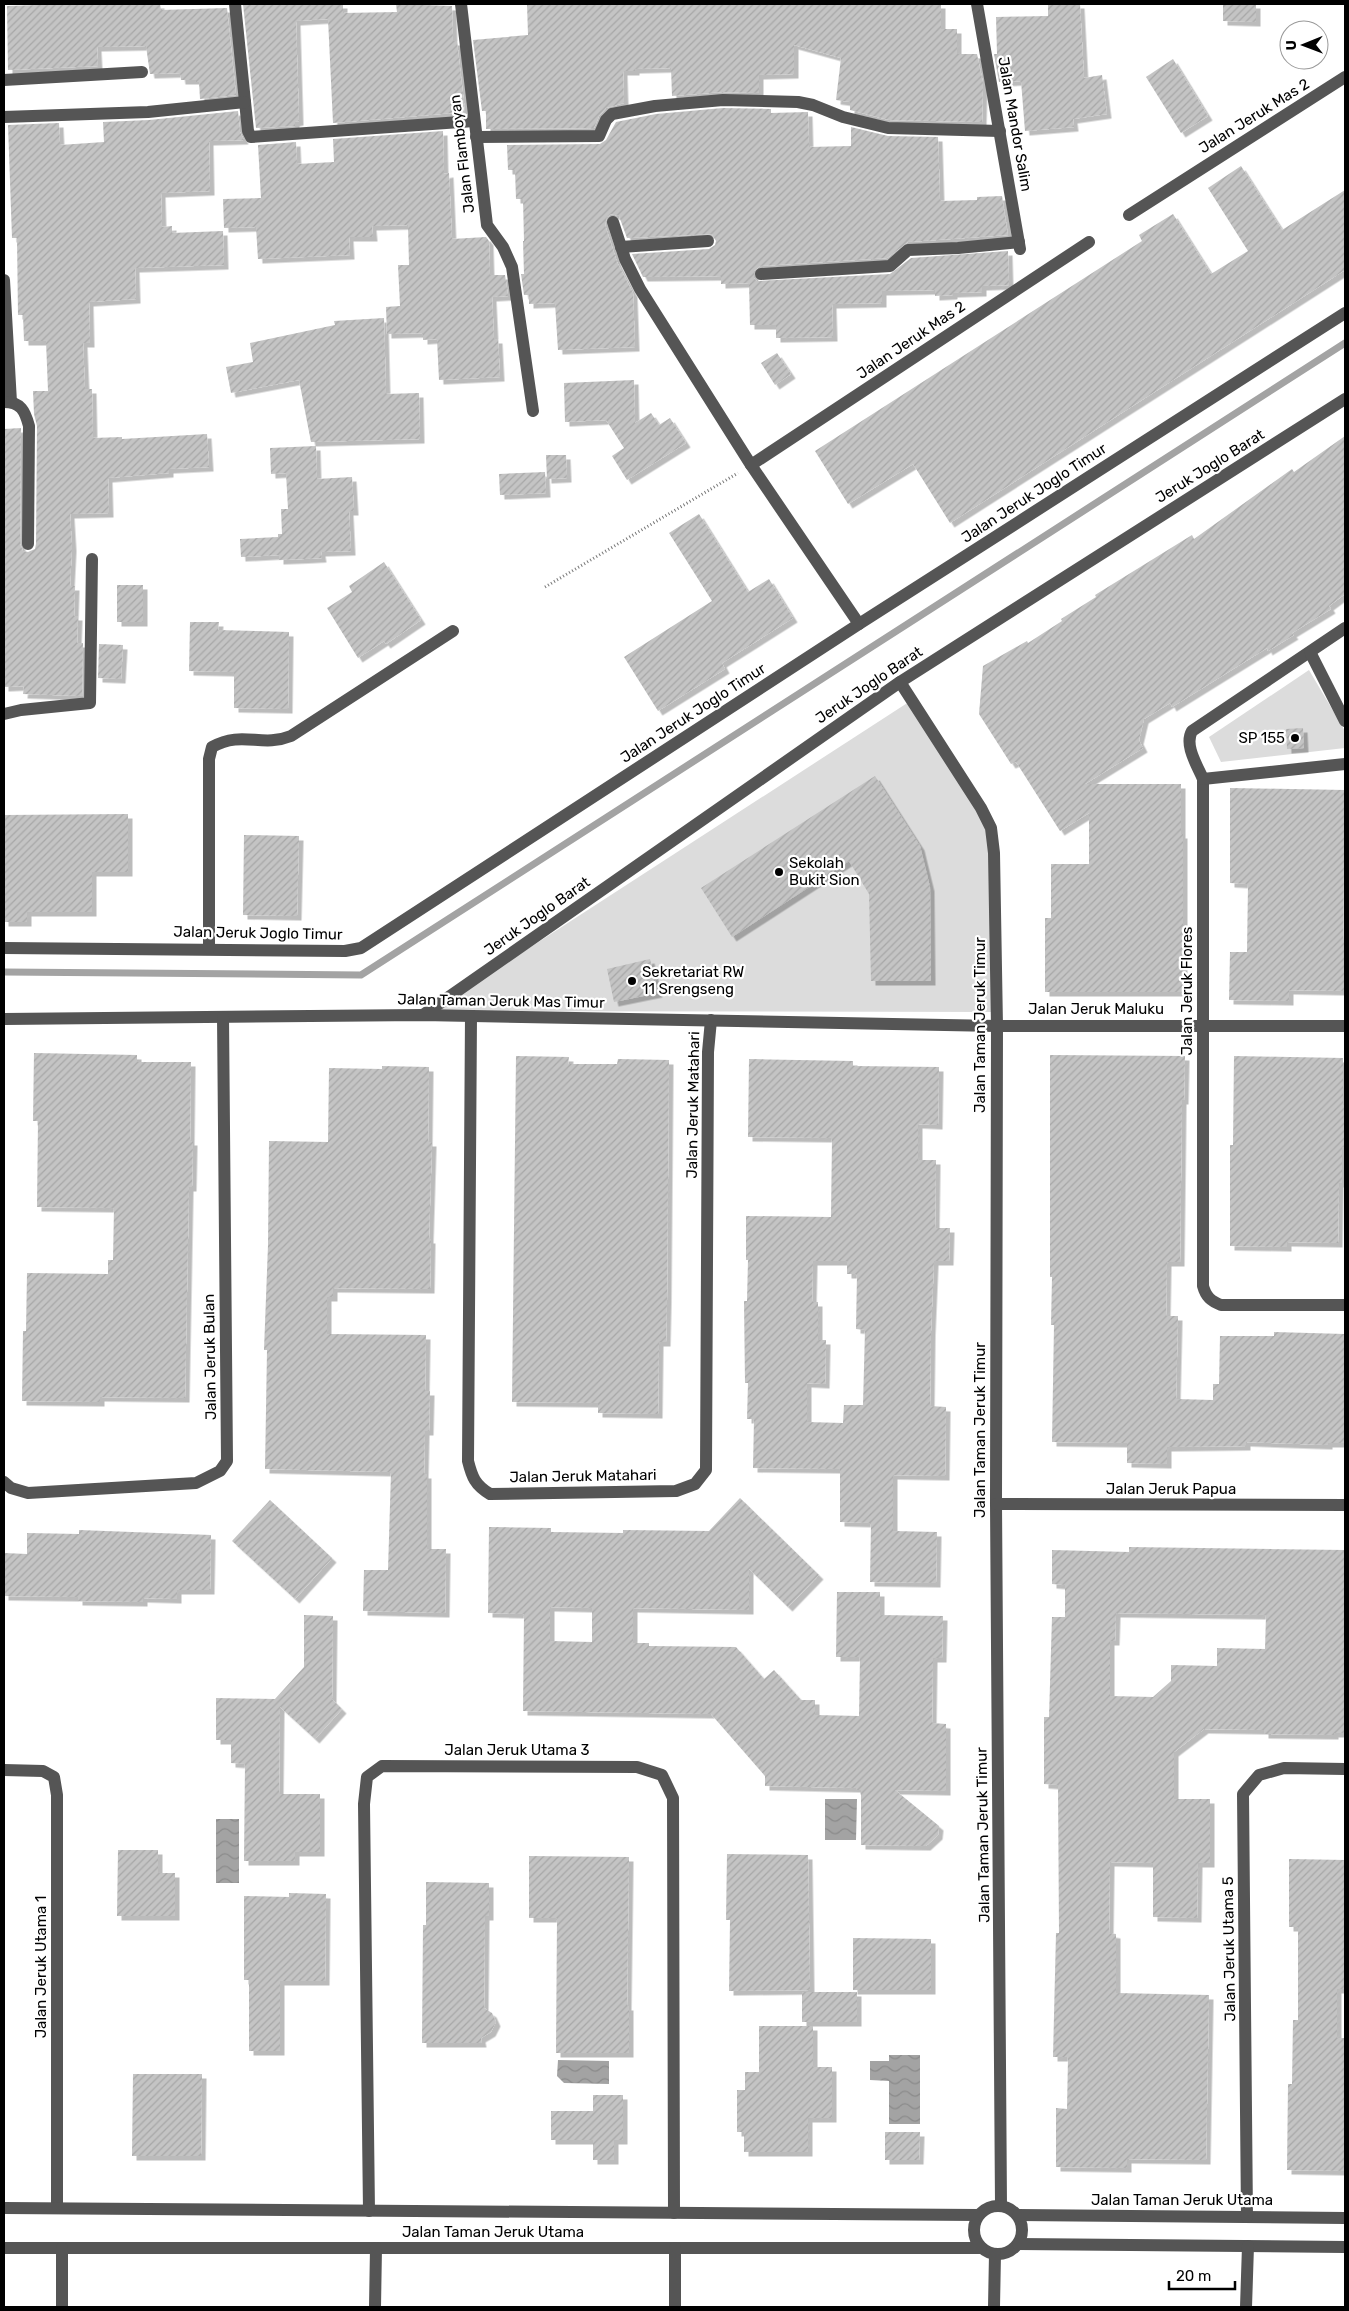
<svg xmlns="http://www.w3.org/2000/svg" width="1349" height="2311" viewBox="0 0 1349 2311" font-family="Rubik,sans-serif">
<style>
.green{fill:#dcdcdc}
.water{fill:url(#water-waves)}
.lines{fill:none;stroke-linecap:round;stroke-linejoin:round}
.stream{stroke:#a3a3a3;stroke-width:7}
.building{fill:url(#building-hatch);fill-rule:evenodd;filter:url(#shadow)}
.path{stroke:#777;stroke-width:3;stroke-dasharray:1 2.5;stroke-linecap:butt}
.minor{stroke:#555;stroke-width:12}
.poi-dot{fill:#000;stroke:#fff;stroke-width:2}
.labels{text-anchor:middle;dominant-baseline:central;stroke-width:4.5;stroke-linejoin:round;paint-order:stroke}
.street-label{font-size:15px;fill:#000;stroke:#fff}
.poi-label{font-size:15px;fill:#000;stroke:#fff;text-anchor:start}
</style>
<defs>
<pattern id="water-waves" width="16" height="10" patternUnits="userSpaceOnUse" patternTransform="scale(1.25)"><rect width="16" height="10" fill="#a3a3a3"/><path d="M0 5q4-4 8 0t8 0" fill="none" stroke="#8b8b8b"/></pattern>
<pattern id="building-hatch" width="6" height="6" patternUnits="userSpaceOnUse" patternTransform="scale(1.25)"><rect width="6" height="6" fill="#c4c4c4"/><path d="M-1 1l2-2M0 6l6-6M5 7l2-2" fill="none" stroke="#a7a7a7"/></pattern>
<filter id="shadow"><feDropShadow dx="4.5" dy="4.5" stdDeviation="0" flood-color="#0004"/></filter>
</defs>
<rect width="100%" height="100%" fill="#fff"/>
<g class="green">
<path d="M 1309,670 L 1345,731 L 1345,748 L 1221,762 L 1209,737 Z"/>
<path d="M 915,698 L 991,823 L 993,1012 L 432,1011 Z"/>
</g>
<g class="water">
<path d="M 825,1799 L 857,1799 L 856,1840 L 825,1840 Z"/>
<rect x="216" y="1819" width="23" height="64"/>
<path d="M 889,2055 L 920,2055 L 920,2124 L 889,2124 L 889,2081 L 870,2080 L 870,2061 L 889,2061 Z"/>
<path d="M 558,2060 L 609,2061 L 609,2084 L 564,2083 L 557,2076 Z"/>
</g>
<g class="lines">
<path class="stream" d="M 4,972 L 361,975 L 1345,343"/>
</g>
<g class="building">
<path d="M 67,4 L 160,4 L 161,10 L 227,8 L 236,95 L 200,99 L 199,82 L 196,82 L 196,80 L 181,80 L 180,73 L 150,74 L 146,46 L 97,47 L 98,66 L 8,70 L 7,6 Z"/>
<path d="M 243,4 L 343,4 L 343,13 L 397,12 L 396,4 L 452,6 L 453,41 L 457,41 L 465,112 L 333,123 L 328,19 L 296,21 L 299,121 L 295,122 L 295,126 L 256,128 Z"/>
<path d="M 527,4 L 941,4 L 941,29 L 957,29 L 957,54 L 977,54 L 983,83 L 982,122 L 889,120 L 850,110 L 850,102 L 836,100 L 841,58 L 794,45 L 794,74 L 759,75 L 759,93 L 722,92 L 672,96 L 671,68 L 635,69 L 635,71 L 623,71 L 624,103 L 606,108 L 599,116 L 594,128 L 486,129 L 486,111 L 482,111 L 473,40 L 528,35 Z"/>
<path d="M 1048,4 L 1080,4 L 1084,78 L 1102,75 L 1107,114 L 1073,119 L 1074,127 L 1025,131 L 1021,81 L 999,82 L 994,54 L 997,54 L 996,17 L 1048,16 Z"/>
<path d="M 1223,4 L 1256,4 L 1256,22 L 1223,21 Z"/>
<path d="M 1173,59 L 1208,116 L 1181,133 L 1146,77 Z"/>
<path d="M 723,108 L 771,109 L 771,113 L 808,112 L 809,147 L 851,146 L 851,127 L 888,136 L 938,137 L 940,201 L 977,200 L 977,197 L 1002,196 L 1008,235 L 908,242 L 887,258 L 760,266 L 754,271 L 754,278 L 757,281 L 890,274 L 911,258 L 1008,251 L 1009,285 L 982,286 L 982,292 L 953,293 L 953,295 L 935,296 L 935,290 L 882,291 L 882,303 L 832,304 L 833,337 L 776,338 L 776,325 L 750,325 L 749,283 L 721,284 L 721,276 L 643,277 L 632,254 L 709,249 L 715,245 L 716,241 L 712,234 L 627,238 L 619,216 L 611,214 L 607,217 L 605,225 L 617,262 L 633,293 L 635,347 L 558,350 L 555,303 L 529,304 L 529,295 L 524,295 L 521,274 L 524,274 L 523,241 L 524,241 L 523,199 L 516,199 L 515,170 L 508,170 L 507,145 L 600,144 L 606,140 L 616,122 L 656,114 Z"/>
<path d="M 238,111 L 240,132 L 244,140 L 209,141 L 210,191 L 161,193 L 162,227 L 172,226 L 172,233 L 223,231 L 224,265 L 135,268 L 136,299 L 89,302 L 90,343 L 83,343 L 85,389 L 92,389 L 93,438 L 122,437 L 122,439 L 207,434 L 209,467 L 169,469 L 169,473 L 108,478 L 109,513 L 70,514 L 72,547 L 70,586 L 75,586 L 74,616 L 78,616 L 77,643 L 83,643 L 82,696 L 23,694 L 24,686 L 4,687 L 4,429 L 21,428 L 20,544 L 23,551 L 28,552 L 35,549 L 36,544 L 37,426 L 34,414 L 33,391 L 48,391 L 46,341 L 24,341 L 23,315 L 18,315 L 17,238 L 12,238 L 8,125 L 59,123 L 60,145 L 104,142 L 103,122 L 149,120 Z"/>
<path d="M 443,131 L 444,174 L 449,173 L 452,239 L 486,237 L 489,241 L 490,275 L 505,275 L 508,296 L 492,297 L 494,339 L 498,339 L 500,377 L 439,380 L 437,339 L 423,340 L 423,333 L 387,334 L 386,307 L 400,306 L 398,265 L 409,265 L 408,225 L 372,226 L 373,237 L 349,237 L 350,255 L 258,259 L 256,227 L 224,228 L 223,199 L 261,198 L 258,145 L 296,142 L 297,164 L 334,162 L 333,139 Z"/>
<path d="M 1241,166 L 1282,230 L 1345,190 L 1345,270 L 950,523 L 913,464 L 848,504 L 815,451 L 1142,241 L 1139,235 L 1173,214 L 1211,274 L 1248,251 L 1208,188 Z"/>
<path d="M 384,318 L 386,394 L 419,393 L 420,439 L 311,442 L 299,380 L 231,393 L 226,367 L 253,362 L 250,343 L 335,325 L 334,321 Z"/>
<path d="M 777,353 L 791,374 L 775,385 L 761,363 Z"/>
<path d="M 634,380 L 635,423 L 651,413 L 659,425 L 670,418 L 686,443 L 627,480 L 612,456 L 624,448 L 606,420 L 565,422 L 564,383 Z"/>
<path d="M 1345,436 L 1345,594 L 1329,606 L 1331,609 L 1292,633 L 1294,635 L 1268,651 L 1267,648 L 1172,707 L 1170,703 L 1144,719 L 1139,740 L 1143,748 L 1085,784 L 1181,784 L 1181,834 L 1183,834 L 1183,992 L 1045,992 L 1045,918 L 1051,918 L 1051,864 L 1089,864 L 1089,813 L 1060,831 L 1016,762 L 1011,764 L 979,714 L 983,666 L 1027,641 L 1028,643 L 1062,621 L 1061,619 L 1096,597 L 1095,595 L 1192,535 L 1194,539 L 1292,469 L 1294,472 Z"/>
<path d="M 316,446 L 317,479 L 352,477 L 354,511 L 349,511 L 351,551 L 321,552 L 322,558 L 304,559 L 279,560 L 279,555 L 241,557 L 240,539 L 278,537 L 278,534 L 282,534 L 281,509 L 288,509 L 286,473 L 271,474 L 270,448 Z"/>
<path d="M 546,455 L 566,455 L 567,478 L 547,479 Z"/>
<path d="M 545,472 L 546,493 L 500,495 L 499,474 Z"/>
<path d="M 699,514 L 748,592 L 769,579 L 793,618 L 722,663 L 725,669 L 658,711 L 624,657 L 712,601 L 669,533 Z"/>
<path d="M 384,562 L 421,620 L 386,644 L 384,641 L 358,658 L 327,608 L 352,592 L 349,586 Z"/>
<rect x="117" y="585" width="26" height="37"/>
<path d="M 190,622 L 219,622 L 218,630 L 289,632 L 288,709 L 234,708 L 234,672 L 189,671 Z"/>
<path d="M 99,644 L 123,645 L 121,679 L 98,678 Z"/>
<path d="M 1303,728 L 1304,748 L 1287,749 L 1286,729 Z"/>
<path d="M 875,776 L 920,846 L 930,887 L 931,981 L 871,981 L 869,894 L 849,861 L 732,937 L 701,888 Z"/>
<path d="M 1230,788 L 1345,790 L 1343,941 L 1345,941 L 1345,991 L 1289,990 L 1289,1001 L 1229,1000 L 1230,952 L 1247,952 L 1248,884 L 1230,883 Z"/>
<path d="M 128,814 L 128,872 L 92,872 L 92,912 L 27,912 L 27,922 L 4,922 L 4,815 Z"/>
<path d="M 244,835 L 299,836 L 297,916 L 243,915 Z"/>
<path d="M 650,959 L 658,993 L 614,1002 L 607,969 Z"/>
<path d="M 34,1053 L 137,1055 L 137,1062 L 191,1062 L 190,1141 L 193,1141 L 192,1187 L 189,1187 L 185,1398 L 100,1397 L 100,1402 L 22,1401 L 23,1331 L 26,1331 L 27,1273 L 108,1274 L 108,1260 L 113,1260 L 114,1208 L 37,1207 L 38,1121 L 33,1121 Z"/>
<path d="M 1050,1055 L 1185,1056 L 1184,1100 L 1182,1100 L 1180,1262 L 1167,1262 L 1166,1316 L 1178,1316 L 1176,1399 L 1213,1400 L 1213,1384 L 1219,1384 L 1220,1336 L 1274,1336 L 1274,1332 L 1345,1334 L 1345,1443 L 1328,1443 L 1328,1445 L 1246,1442 L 1246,1446 L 1167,1447 L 1167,1464 L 1127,1463 L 1127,1443 L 1052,1442 L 1054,1325 L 1051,1325 L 1052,1277 L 1050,1277 Z"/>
<path d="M 516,1056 L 569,1057 L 568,1064 L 617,1064 L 618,1059 L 669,1060 L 667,1300 L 666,1342 L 659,1342 L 658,1414 L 598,1413 L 598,1403 L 512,1402 Z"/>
<path d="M 1234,1056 L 1343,1058 L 1343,1105 L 1345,1105 L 1345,1147 L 1342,1147 L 1342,1183 L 1339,1183 L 1338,1243 L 1287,1242 L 1287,1247 L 1230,1246 L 1230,1145 L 1233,1145 Z"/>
<path d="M 749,1059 L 853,1061 L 853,1066 L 939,1067 L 938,1125 L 918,1124 L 918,1160 L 936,1160 L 935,1228 L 950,1228 L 949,1261 L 934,1261 L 931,1331 L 930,1406 L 946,1407 L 945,1476 L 893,1475 L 893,1531 L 937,1532 L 936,1583 L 870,1582 L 871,1523 L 840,1522 L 840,1469 L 753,1468 L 754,1419 L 747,1419 L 748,1383 L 745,1383 L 744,1301 L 747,1301 L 748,1260 L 746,1260 L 746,1216 L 831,1217 L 832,1138 L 748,1137 ZM 813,1261 L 847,1261 L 847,1274 L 857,1274 L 856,1329 L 865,1330 L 863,1405 L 844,1405 L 843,1423 L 807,1422 L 807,1383 L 825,1384 L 826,1340 L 818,1340 L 818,1302 L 812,1302 Z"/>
<path d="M 382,1066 L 429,1067 L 428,1142 L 432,1142 L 429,1239 L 431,1239 L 430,1289 L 333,1288 L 333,1297 L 327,1297 L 327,1334 L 426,1335 L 425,1391 L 430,1391 L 429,1431 L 425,1431 L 424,1474 L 427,1474 L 427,1549 L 446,1549 L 445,1613 L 363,1611 L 364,1570 L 388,1570 L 391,1472 L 265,1469 L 267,1350 L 264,1350 L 268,1245 L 269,1141 L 328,1142 L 329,1068 L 382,1069 Z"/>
<path d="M 740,1498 L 819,1575 L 788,1607 L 749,1569 L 749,1610 L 633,1608 L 633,1643 L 649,1643 L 649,1646 L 736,1647 L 764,1679 L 774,1670 L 801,1700 L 815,1700 L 815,1715 L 859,1716 L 860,1657 L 836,1657 L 837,1592 L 880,1592 L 880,1615 L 943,1616 L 942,1658 L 933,1658 L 932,1723 L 946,1724 L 946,1791 L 895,1790 L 939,1826 L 938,1835 L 926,1846 L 861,1845 L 861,1790 L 856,1790 L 856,1788 L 765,1786 L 765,1776 L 711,1714 L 523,1711 L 524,1614 L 488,1613 L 489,1527 L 551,1528 L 551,1532 L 623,1533 L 623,1530 L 709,1531 ZM 550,1607 L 592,1608 L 592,1642 L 550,1641 Z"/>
<path d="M 270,1500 L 332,1558 L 295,1599 L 232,1541 Z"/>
<path d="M 79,1530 L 211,1535 L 210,1590 L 177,1590 L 177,1599 L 143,1598 L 143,1602 L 78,1601 L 78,1597 L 4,1596 L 4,1553 L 27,1554 L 27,1533 L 79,1534 Z"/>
<path d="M 1129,1547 L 1345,1550 L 1345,1733 L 1334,1733 L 1334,1735 L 1264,1734 L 1264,1730 L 1204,1729 L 1174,1752 L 1174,1799 L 1210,1799 L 1210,1863 L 1198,1863 L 1197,1918 L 1153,1917 L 1153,1863 L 1110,1862 L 1109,1933 L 1116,1934 L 1116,1993 L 1209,1995 L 1206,2160 L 1127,2159 L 1127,2168 L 1056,2167 L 1056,2108 L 1067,2109 L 1068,2057 L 1053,2057 L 1056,1933 L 1059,1933 L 1058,1785 L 1044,1784 L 1044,1717 L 1049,1717 L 1052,1617 L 1065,1617 L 1065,1585 L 1052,1584 L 1052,1550 L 1129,1552 ZM 1116,1613 L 1266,1615 L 1265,1649 L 1217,1648 L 1217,1666 L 1171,1665 L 1171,1681 L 1153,1697 L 1110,1696 L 1110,1641 L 1115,1641 Z"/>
<path d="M 304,1615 L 333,1616 L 332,1699 L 342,1709 L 315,1739 L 280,1707 L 279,1794 L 320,1794 L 320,1852 L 295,1852 L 295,1861 L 244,1861 L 245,1764 L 231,1763 L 231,1740 L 216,1740 L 216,1698 L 275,1699 L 304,1667 Z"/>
<path d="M 118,1850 L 158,1850 L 158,1873 L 175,1873 L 175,1916 L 117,1916 Z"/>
<path d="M 727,1854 L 808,1855 L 810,1990 L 729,1991 L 730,1920 L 726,1920 Z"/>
<path d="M 529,1856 L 629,1857 L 627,2006 L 629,2006 L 629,2053 L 556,2053 L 557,1918 L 529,1918 Z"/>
<path d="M 1289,1859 L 1345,1860 L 1345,1989 L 1337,1989 L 1337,2038 L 1345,2038 L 1345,2171 L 1287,2170 L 1288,2084 L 1292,2084 L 1293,2020 L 1298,2020 L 1298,1927 L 1289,1927 Z"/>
<path d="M 426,1882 L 489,1883 L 489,1916 L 485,1916 L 484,2008 L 492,2013 L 496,2022 L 491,2032 L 481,2038 L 482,2043 L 422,2043 L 423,1925 L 426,1925 Z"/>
<path d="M 289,1893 L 326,1894 L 325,1981 L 280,1981 L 280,2051 L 249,2051 L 249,1980 L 244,1980 L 244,1896 L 289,1897 Z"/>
<path d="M 853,1938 L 931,1939 L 931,1990 L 853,1990 Z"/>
<rect x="802" y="1992" width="55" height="30"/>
<path d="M 759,2026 L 813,2026 L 813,2067 L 832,2067 L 832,2118 L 808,2118 L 808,2152 L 744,2152 L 744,2132 L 737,2132 L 737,2090 L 745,2090 L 745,2072 L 759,2072 Z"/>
<path d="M 133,2074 L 202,2074 L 201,2156 L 132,2156 Z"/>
<path d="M 593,2095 L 623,2095 L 623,2140 L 614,2140 L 614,2160 L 593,2160 L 593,2140 L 551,2140 L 551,2111 L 593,2111 Z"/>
<path d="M 885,2132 L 920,2132 L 919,2160 L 885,2160 Z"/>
</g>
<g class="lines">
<path class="path" d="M 545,587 L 738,473"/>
<g class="minor">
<path d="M 235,4 L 248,131 L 251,137 L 474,121"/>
<path d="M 461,4 L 487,225 L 503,247 L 512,267 L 533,411"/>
<path d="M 977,4 L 1020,249"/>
<path d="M 4,80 L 142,72"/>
<path d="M 4,117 L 148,112 L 245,102"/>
<path d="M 476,137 L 599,136 L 606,120 L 612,114 L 655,106 L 723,100 L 798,102 L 813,105 L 843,117 L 888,128 L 1000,131"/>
<path d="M 1129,215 L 1345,77"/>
<path d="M 613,222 L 625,259 L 640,289 L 751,465 L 859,624"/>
<path d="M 621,247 L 708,241"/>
<path d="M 761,274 L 890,266 L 908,250 L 958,248 L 1019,242"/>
<path d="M 4,280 L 11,402"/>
<path d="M 4,402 C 21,402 25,411 29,426 L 28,544"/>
<path d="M 751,465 L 1089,242"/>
<path d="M 1345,628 L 1192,731 C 1184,745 1197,765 1203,779 L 1203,1286 C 1206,1297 1211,1301 1221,1305 L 1345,1305"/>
<path d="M 1310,652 L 1345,721"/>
<path d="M 900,682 L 981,808 L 991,828 L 994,853 L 997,1026 L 996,1504 L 1001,2205"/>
<path d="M 4,714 L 21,710 L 90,703 L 92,559"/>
<path d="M 1203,779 L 1345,764"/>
<path d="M 4,948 L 345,951 L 361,948 L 859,624 L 1345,313"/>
<path d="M 209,948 L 209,759 L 212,747 C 243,730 261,748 291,736 L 453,631"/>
<path d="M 423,1015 L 900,682 L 1345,399"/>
<path d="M 471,1016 L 468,1461 C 472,1477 475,1485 490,1494 L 676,1491 L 695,1484 L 706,1470 L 708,1052 L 711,1020"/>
<path d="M 4,1019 L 423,1015 L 997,1026 L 1345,1026"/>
<path d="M 4,1482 L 11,1488 L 28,1493 L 196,1483 L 220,1471 L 227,1461 L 223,1017"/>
<path d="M 996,1504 L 1345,1505"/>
<path d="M 4,1770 L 43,1771 L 54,1777 L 57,1795 L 57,2208"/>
<circle cx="998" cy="2230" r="24"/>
<path d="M 4,2208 L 978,2215"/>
<path d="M 369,2211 L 364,1804 L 367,1777 L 382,1766 L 637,1767 L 662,1775 L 673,1798 L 674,2213"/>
<path d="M 1018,2215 L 1345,2218"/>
<path d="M 1247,2217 L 1243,1794 L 1259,1775 L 1284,1768 L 1345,1769"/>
<path d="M 1018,2244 L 1345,2247"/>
<path d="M 4,2248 L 981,2248"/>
<path d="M 62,2307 L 62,2248"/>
<path d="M 375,2307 L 376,2248"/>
<path d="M 675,2307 L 675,2248"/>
<path d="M 994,2307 L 995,2254"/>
<path d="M 1246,2307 L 1248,2246"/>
</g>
</g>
<g class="poi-dot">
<circle cx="1295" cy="738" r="5"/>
<circle cx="779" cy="872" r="5"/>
<circle cx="632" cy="981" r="5"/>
</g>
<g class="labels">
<g class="street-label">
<text transform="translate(1254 116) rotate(-32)">Jalan Jeruk Mas 2</text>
<text transform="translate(1015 124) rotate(80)">Jalan Mandor Salim</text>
<text transform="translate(462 154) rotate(-97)">Jalan Flamboyan</text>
<text transform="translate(911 340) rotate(-34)">Jalan Jeruk Mas 2</text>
<text transform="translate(1210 466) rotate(-32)">Jeruk Joglo Barat</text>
<text transform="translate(1034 493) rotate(-33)">Jalan Jeruk Joglo Timur</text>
<text transform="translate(869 685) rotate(-34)">Jeruk Joglo Barat</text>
<text transform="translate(693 713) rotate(-33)">Jalan Jeruk Joglo Timur</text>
<text transform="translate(537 916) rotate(-35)">Jeruk Joglo Barat</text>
<text transform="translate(258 933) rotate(1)">Jalan Jeruk Joglo Timur</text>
<text transform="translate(1187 991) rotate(-90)">Jalan Jeruk Flores</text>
<text transform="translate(501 1001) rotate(1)">Jalan Taman Jeruk Mas Timur</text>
<text x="1096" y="1009">Jalan Jeruk Maluku</text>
<text transform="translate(980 1025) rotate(-90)">Jalan Taman Jeruk Timur</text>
<text transform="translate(693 1105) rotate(-89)">Jalan Jeruk Matahari</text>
<text transform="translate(210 1357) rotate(-91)">Jalan Jeruk Bulan</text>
<text transform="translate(980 1430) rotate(-90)">Jalan Taman Jeruk Timur</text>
<text transform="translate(583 1476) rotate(-1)">Jalan Jeruk Matahari</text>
<text x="1171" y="1489">Jalan Jeruk Papua</text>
<text x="517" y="1750">Jalan Jeruk Utama 3</text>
<text transform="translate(983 1835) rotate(-91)">Jalan Taman Jeruk Timur</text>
<text transform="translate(1229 1949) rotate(-91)">Jalan Jeruk Utama 5</text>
<text transform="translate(41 1967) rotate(-90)">Jalan Jeruk Utama 1</text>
<text x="1182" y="2200">Jalan Taman Jeruk Utama</text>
<text x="493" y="2232">Jalan Taman Jeruk Utama</text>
</g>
<g class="poi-label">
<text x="1285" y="738" text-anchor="end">SP 155</text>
<text x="789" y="863">Sekolah<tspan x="789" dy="17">Bukit Sion</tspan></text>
<text x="642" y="972">Sekretariat RW<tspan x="642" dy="17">11 Srengseng</tspan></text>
</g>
</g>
<rect width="1349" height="2311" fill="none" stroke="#000000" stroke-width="10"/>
<g transform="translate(1304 45) rotate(269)"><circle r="24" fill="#ffffff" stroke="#999999"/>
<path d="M0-4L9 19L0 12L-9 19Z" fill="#000000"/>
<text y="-8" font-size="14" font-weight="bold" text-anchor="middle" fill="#000000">U</text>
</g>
<path d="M1169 2281v8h66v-8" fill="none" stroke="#000000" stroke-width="2.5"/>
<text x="1176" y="2281" font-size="15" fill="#000000" stroke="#ffffff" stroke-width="4" paint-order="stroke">20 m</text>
</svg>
